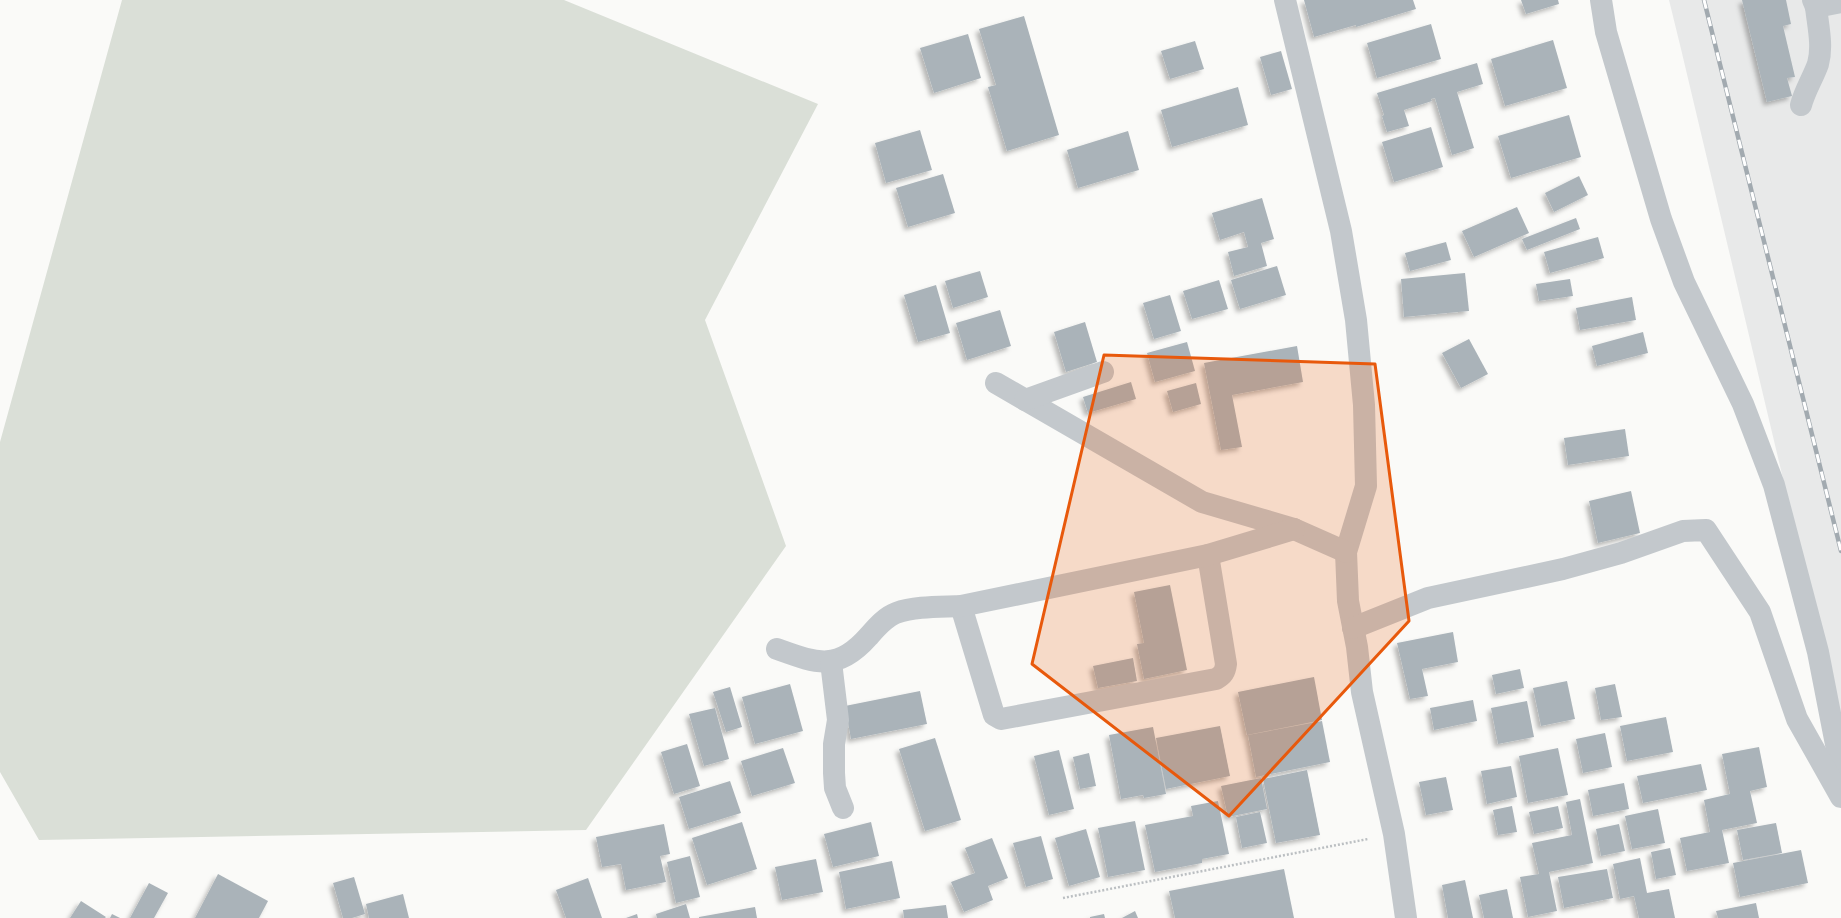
<svg xmlns="http://www.w3.org/2000/svg" width="1841" height="918" viewBox="0 0 1841 918" font-family="Rubik,sans-serif">
<style>
.built{fill:#e8e9e9}
.green{fill:#dadfd7}
.building{fill:#aab3b9;filter:url(#shadow)}
.lines{fill:none;stroke-linecap:round;stroke-linejoin:round}
.path{stroke:#bbbfc2;stroke-width:2.5;stroke-dasharray:2 2;stroke-linecap:butt}
.minor{stroke:#c3c8cc;stroke-width:22}
.rail-casing{stroke:#a2aab0;stroke-width:4.5}
.rail{stroke:#fff;stroke-width:3;stroke-dasharray:9;stroke-linecap:butt}
.marked{fill:#e8590c;fill-opacity:0.2;stroke:#e8590c;stroke-width:3;stroke-linejoin:round}
</style>
<defs>
<filter id="shadow"><feDropShadow dx="-3.5" dy="3.5" stdDeviation="2" flood-color="#0004"/></filter>
</defs>
<rect width="100%" height="100%" fill="#fafaf8"/>
<path class="built" d="M 1669,0 L 1841,0 L 1841,723 L 1681,49 Z"/>
<path class="green" d="M 122,0 L 564,0 L 818,104 L 705,320 L 786,546 L 586,830 L 39,840 L 0,772 L 0,442 Z"/>
<g class="building">
<path d="M 1304,0 L 1413,0 L 1416,9 L 1356,27 L 1356,25 L 1314,37 Z"/>
<path d="M 1521,0 L 1558,0 L 1559,4 L 1526,14 Z"/>
<path d="M 1742,0 L 1786,0 L 1791,24 L 1783,26 L 1795,77 L 1787,78 L 1792,96 L 1767,102 Z"/>
<path d="M 1024,16 L 1059,135 L 1007,151 L 988,87 L 996,85 L 979,29 Z"/>
<path d="M 1431,24 L 1441,59 L 1377,78 L 1367,43 Z"/>
<path d="M 968,34 L 981,78 L 934,93 L 920,48 Z"/>
<path d="M 1553,40 L 1567,88 L 1505,106 L 1491,59 Z"/>
<path d="M 1195,41 L 1204,69 L 1170,79 L 1161,51 Z"/>
<path d="M 1281,51 L 1292,89 L 1271,95 L 1260,57 Z"/>
<path d="M 1477,63 L 1483,84 L 1457,92 L 1474,148 L 1452,155 L 1435,98 L 1431,99 L 1432,101 L 1404,110 L 1409,126 L 1387,132 L 1382,116 L 1384,115 L 1377,93 Z"/>
<path d="M 1238,87 L 1248,125 L 1172,147 L 1161,110 Z"/>
<path d="M 1569,115 L 1581,157 L 1511,178 L 1498,136 Z"/>
<path d="M 1431,127 L 1443,167 L 1394,182 L 1382,142 Z"/>
<path d="M 920,130 L 932,170 L 886,183 L 875,143 Z"/>
<path d="M 1128,131 L 1139,170 L 1078,188 L 1067,150 Z"/>
<path d="M 943,174 L 955,213 L 908,227 L 896,188 Z"/>
<path d="M 1579,176 L 1588,195 L 1554,212 L 1545,193 Z"/>
<path d="M 1262,198 L 1274,239 L 1261,243 L 1267,266 L 1234,276 L 1228,252 L 1248,247 L 1244,232 L 1220,240 L 1212,213 Z"/>
<path d="M 1517,207 L 1529,233 L 1474,257 L 1462,231 Z"/>
<path d="M 1576,218 L 1580,229 L 1527,250 L 1522,239 Z"/>
<path d="M 1598,237 L 1604,258 L 1550,273 L 1544,252 Z"/>
<path d="M 1446,242 L 1451,260 L 1410,271 L 1405,253 Z"/>
<path d="M 1277,266 L 1286,295 L 1240,309 L 1231,280 Z"/>
<path d="M 980,271 L 988,297 L 953,308 L 945,281 Z"/>
<path d="M 1465,273 L 1469,311 L 1404,317 L 1401,279 Z"/>
<path d="M 1570,279 L 1573,296 L 1539,301 L 1536,284 Z"/>
<path d="M 1219,280 L 1228,309 L 1192,319 L 1183,291 Z"/>
<path d="M 936,285 L 950,333 L 918,342 L 904,295 Z"/>
<path d="M 1170,295 L 1181,331 L 1154,339 L 1143,303 Z"/>
<path d="M 1632,297 L 1636,320 L 1580,330 L 1576,308 Z"/>
<path d="M 1000,310 L 1011,346 L 967,360 L 956,323 Z"/>
<path d="M 1085,322 L 1097,362 L 1066,372 L 1054,332 Z"/>
<path d="M 1643,332 L 1648,353 L 1597,366 L 1592,346 Z"/>
<path d="M 1469,339 L 1488,374 L 1461,388 L 1442,353 Z"/>
<path d="M 1187,342 L 1195,371 L 1155,382 L 1147,353 Z"/>
<path d="M 1297,346 L 1303,382 L 1232,395 L 1242,447 L 1221,450 L 1204,363 Z"/>
<path d="M 1131,382 L 1136,399 L 1088,413 L 1083,397 Z"/>
<path d="M 1196,383 L 1201,404 L 1173,412 L 1167,391 Z"/>
<path d="M 1625,429 L 1629,456 L 1568,465 L 1564,438 Z"/>
<path d="M 1631,491 L 1640,533 L 1598,543 L 1589,501 Z"/>
<path d="M 1170,585 L 1187,670 L 1144,679 L 1137,644 L 1144,643 L 1134,592 Z"/>
<path d="M 1453,632 L 1458,662 L 1422,669 L 1428,696 L 1410,699 L 1397,643 Z"/>
<path d="M 1133,658 L 1137,681 L 1098,688 L 1093,666 Z"/>
<path d="M 1520,669 L 1524,688 L 1496,694 L 1492,675 Z"/>
<path d="M 1314,677 L 1322,720 L 1247,735 L 1238,692 Z"/>
<path d="M 1567,681 L 1575,719 L 1541,726 L 1533,688 Z"/>
<path d="M 790,684 L 803,731 L 755,744 L 742,697 Z"/>
<path d="M 1615,684 L 1622,717 L 1601,720 L 1595,688 Z"/>
<path d="M 730,687 L 742,727 L 726,732 L 713,692 Z"/>
<path d="M 920,691 L 927,724 L 851,739 L 845,706 Z"/>
<path d="M 1473,700 L 1477,721 L 1434,730 L 1430,708 Z"/>
<path d="M 1527,701 L 1534,737 L 1498,744 L 1491,708 Z"/>
<path d="M 715,708 L 729,759 L 704,766 L 689,714 Z"/>
<path d="M 1666,717 L 1673,752 L 1627,761 L 1620,726 Z"/>
<path d="M 1322,721 L 1330,762 L 1256,777 L 1248,735 Z"/>
<path d="M 1220,726 L 1230,776 L 1166,789 L 1156,738 Z"/>
<path d="M 1153,727 L 1166,794 L 1144,798 L 1143,795 L 1121,799 L 1109,735 Z"/>
<path d="M 1605,733 L 1612,767 L 1583,773 L 1576,739 Z"/>
<path d="M 935,738 L 961,820 L 925,831 L 899,749 Z"/>
<path d="M 687,744 L 700,786 L 674,794 L 661,752 Z"/>
<path d="M 1759,747 L 1767,787 L 1750,791 L 1757,823 L 1722,830 L 1729,863 L 1687,871 L 1680,838 L 1710,832 L 1704,800 L 1730,794 L 1722,754 Z"/>
<path d="M 783,748 L 795,783 L 752,796 L 741,761 Z"/>
<path d="M 1558,748 L 1568,795 L 1528,803 L 1519,756 Z"/>
<path d="M 1059,750 L 1074,809 L 1049,815 L 1034,756 Z"/>
<path d="M 1089,753 L 1096,786 L 1080,789 L 1073,757 Z"/>
<path d="M 1701,764 L 1707,790 L 1643,803 L 1637,776 Z"/>
<path d="M 1511,766 L 1517,797 L 1487,804 L 1481,771 Z"/>
<path d="M 1307,770 L 1320,835 L 1276,843 L 1263,779 Z"/>
<path d="M 1446,777 L 1453,810 L 1426,815 L 1419,782 Z"/>
<path d="M 1261,778 L 1267,809 L 1228,817 L 1221,786 Z"/>
<path d="M 730,781 L 741,813 L 689,829 L 679,797 Z"/>
<path d="M 1624,783 L 1629,809 L 1593,816 L 1588,790 Z"/>
<path d="M 1580,799 L 1593,863 L 1549,872 L 1557,911 L 1528,917 L 1520,877 L 1539,874 L 1532,843 L 1572,835 L 1566,802 Z"/>
<path d="M 1218,801 L 1229,854 L 1202,859 L 1202,863 L 1155,872 L 1145,825 L 1193,816 L 1191,806 Z"/>
<path d="M 1512,806 L 1517,832 L 1498,835 L 1493,810 Z"/>
<path d="M 1558,806 L 1563,828 L 1534,834 L 1529,812 Z"/>
<path d="M 1658,809 L 1665,843 L 1632,849 L 1625,816 Z"/>
<path d="M 1260,812 L 1267,843 L 1242,848 L 1236,817 Z"/>
<path d="M 1135,821 L 1145,870 L 1108,877 L 1098,828 Z"/>
<path d="M 742,822 L 757,869 L 707,885 L 692,838 Z"/>
<path d="M 871,822 L 879,856 L 833,867 L 824,834 Z"/>
<path d="M 1776,823 L 1782,853 L 1743,860 L 1737,830 Z"/>
<path d="M 664,824 L 670,854 L 660,856 L 666,882 L 626,890 L 621,864 L 602,867 L 596,837 Z"/>
<path d="M 1619,824 L 1625,851 L 1601,856 L 1596,829 Z"/>
<path d="M 1086,829 L 1100,877 L 1069,886 L 1055,838 Z"/>
<path d="M 1041,836 L 1053,879 L 1026,887 L 1013,843 Z"/>
<path d="M 992,838 L 1008,878 L 988,886 L 993,900 L 964,912 L 951,882 L 975,873 L 965,848 Z"/>
<path d="M 1670,848 L 1676,875 L 1656,879 L 1651,852 Z"/>
<path d="M 1801,850 L 1808,883 L 1740,897 L 1733,863 Z"/>
<path d="M 690,856 L 700,897 L 676,903 L 667,862 Z"/>
<path d="M 1640,858 L 1647,893 L 1669,889 L 1675,918 L 1639,918 L 1634,896 L 1620,899 L 1613,864 Z"/>
<path d="M 816,859 L 823,892 L 782,900 L 775,867 Z"/>
<path d="M 892,861 L 900,898 L 846,909 L 839,872 Z"/>
<path d="M 1284,869 L 1294,918 L 1175,918 L 1169,891 Z"/>
<path d="M 1607,869 L 1613,898 L 1564,908 L 1558,877 Z"/>
<path d="M 218,874 L 268,901 L 259,918 L 195,918 Z"/>
<path d="M 354,877 L 365,914 L 352,918 L 343,918 L 333,883 Z"/>
<path d="M 588,878 L 602,918 L 566,918 L 556,890 Z"/>
<path d="M 1465,880 L 1473,918 L 1448,918 L 1442,885 Z"/>
<path d="M 149,883 L 168,893 L 154,918 L 130,918 Z"/>
<path d="M 1507,889 L 1513,918 L 1484,918 L 1479,895 Z"/>
<path d="M 403,894 L 409,918 L 369,918 L 366,904 Z"/>
<path d="M 81,901 L 106,917 L 105,918 L 70,918 Z"/>
<path d="M 1756,903 L 1759,918 L 1718,918 L 1716,911 Z"/>
<path d="M 686,904 L 690,918 L 657,918 L 656,914 Z"/>
<path d="M 946,905 L 948,918 L 904,918 L 903,910 Z"/>
<path d="M 755,907 L 757,918 L 699,918 L 699,917 Z"/>
<path d="M 1135,911 L 1138,918 L 1122,918 Z"/>
<path d="M 112,914 L 120,918 L 110,918 Z"/>
<path d="M 637,914 L 638,918 L 626,918 Z"/>
<path d="M 1104,914 L 1105,918 L 1090,918 L 1090,917 Z"/>
</g>
<g class="lines">
<path class="path" d="M 1063,898 L 1368,839"/>
<g class="minor">
<path d="M 1285,0 L 1341,231 L 1356,320 L 1364,405 L 1366,486 L 1346,552 L 1348,601 L 1357,647 L 1362,692 L 1394,834 L 1406,918"/>
<path d="M 1601,0 L 1606,32 L 1661,219 L 1684,282 L 1743,404 L 1774,485 L 1818,652 L 1841,770"/>
<path d="M 1813,0 L 1816,7 L 1841,2"/>
<path d="M 1801,105 C 1805,90 1813,78 1818,64 C 1823,46 1818,26 1816,7"/>
<path d="M 996,383 L 1202,502 L 1294,529 L 1346,552"/>
<path d="M 1025,400 L 1103,372"/>
<path d="M 961,606 L 994,715 L 1001,719 L 1216,679 C 1223,675 1225,672 1226,664 L 1208,555"/>
<path d="M 1353,628 L 1428,598 L 1563,569 L 1621,553 L 1683,531 L 1706,530 L 1760,612 L 1797,719 L 1841,797"/>
<path d="M 777,649 C 816,663 837,672 868,637 C 876,628 885,617 896,613 C 916,606 940,607 961,606 L 1208,555 L 1294,529"/>
<path d="M 831,662 L 838,720 L 834,744 L 834,773 L 835,788 L 843,808"/>
</g>
<defs>
<path id="rail" d="M 1704,0 L 1841,551"/>
</defs>
<use href="#rail" class="rail-casing"/>
<use href="#rail" class="rail"/>
</g>
<path class="marked" d="M 1104,355 L 1375,364 L 1409,621 L 1229,816 L 1032,664 Z"/>
</svg>
